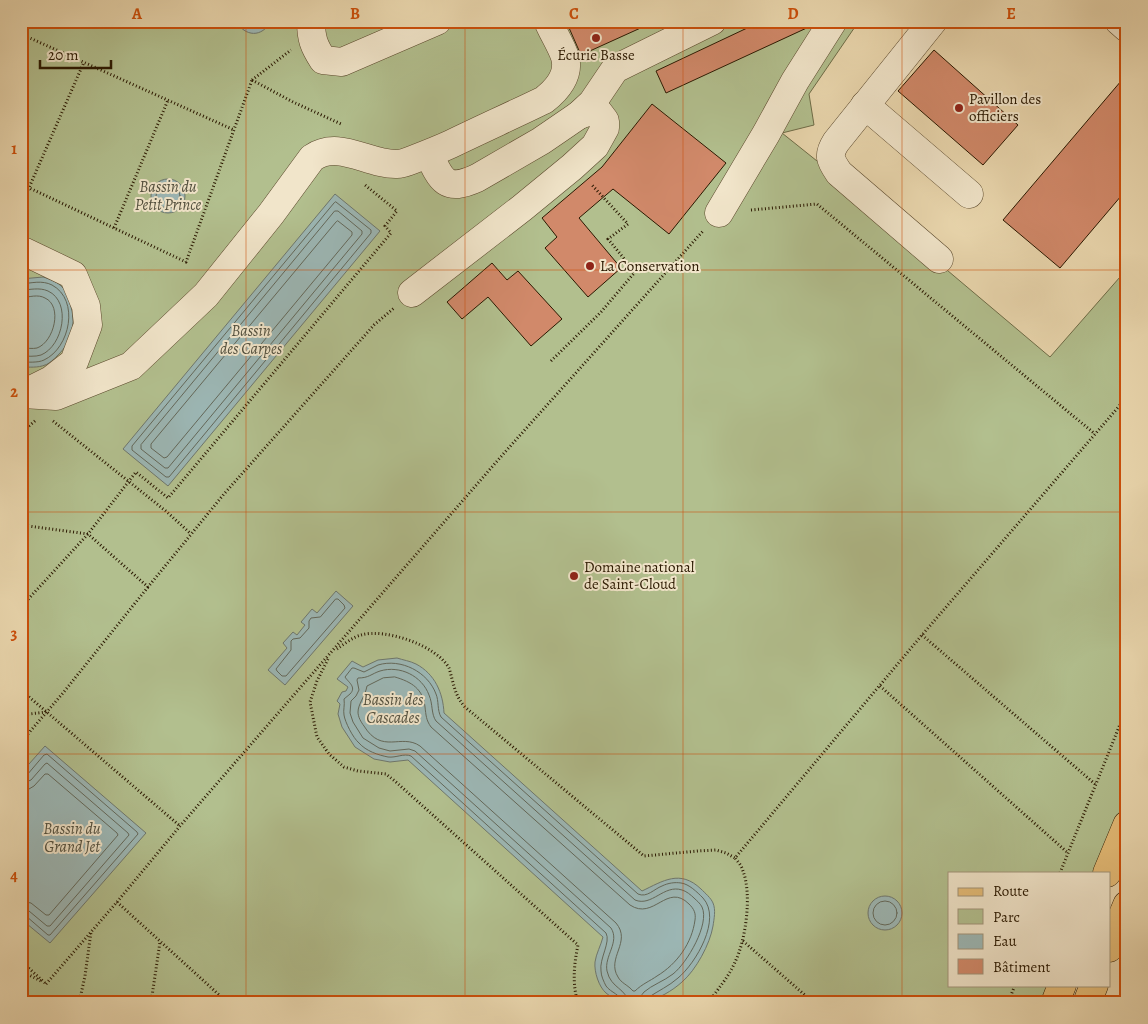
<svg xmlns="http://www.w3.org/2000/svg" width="1148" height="1024" viewBox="0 0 1148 1024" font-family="Alegreya,serif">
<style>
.green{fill:#b2bf8e;stroke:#6e6c47}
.water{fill:#9cb7b5;stroke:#6e776d}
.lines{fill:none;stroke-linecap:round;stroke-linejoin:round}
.shore{stroke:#63685a;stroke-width:1}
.building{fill:#d1896a;stroke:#2a1800}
.minor-casing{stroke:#5a482c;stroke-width:29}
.major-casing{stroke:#2a1800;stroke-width:29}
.path{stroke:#2a1800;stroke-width:3;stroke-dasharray:1 2.5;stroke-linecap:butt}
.minor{stroke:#f1e5ca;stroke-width:28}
.major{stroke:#e5bc77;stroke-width:28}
.grid{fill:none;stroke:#cc4f0a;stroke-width:1;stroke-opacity:0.55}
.poi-dot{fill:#8f2418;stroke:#f1e5ca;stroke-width:2}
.labels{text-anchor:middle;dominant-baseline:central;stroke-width:4;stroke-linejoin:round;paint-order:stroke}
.poi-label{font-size:15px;fill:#2a1800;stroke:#f1e5ca;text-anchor:start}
.water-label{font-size:16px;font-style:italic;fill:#52503f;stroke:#f1e5ca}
.neatline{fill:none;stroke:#cc4f0a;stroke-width:2}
.grid-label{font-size:16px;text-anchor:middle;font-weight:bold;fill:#cc4f0a}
</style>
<rect width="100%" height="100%" fill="#ead7ae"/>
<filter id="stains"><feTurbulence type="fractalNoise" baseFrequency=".004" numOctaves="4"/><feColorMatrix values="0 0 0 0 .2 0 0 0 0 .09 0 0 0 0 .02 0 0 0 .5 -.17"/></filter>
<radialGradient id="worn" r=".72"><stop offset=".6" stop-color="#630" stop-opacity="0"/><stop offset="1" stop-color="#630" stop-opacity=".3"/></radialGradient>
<path class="green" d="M 21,21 L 859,21 L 809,94 L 814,125 L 782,133 L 832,173 L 1050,357 L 1127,269 L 1127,794 L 1096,873 L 949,873 L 949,985 L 1051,985 L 1044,1003 L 21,1003 Z"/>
<g class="water">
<path d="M 236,21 L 271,21 C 262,38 245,37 236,21 Z"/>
<circle cx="168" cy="196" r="17"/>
<path d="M 335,194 L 380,231 L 168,486 L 123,449 Z"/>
<path d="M 43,277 C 50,279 58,282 63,288 C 66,290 67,295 68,298 C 77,320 74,340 57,356 C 54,359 49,364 45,365 C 38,368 29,367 21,367 L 21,279 Z"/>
<path d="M 336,591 L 353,606 L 285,685 L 268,670 L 287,648 L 283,643 L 293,632 L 297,635 L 305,625 L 301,622 L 312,609 L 317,613 Z"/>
<path d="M 397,658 C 403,660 410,661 416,664 C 435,674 443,693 444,713 L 642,891 C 663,881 680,869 701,889 C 705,893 711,898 713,903 C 716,910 714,919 713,926 C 710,944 696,970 682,982 C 662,1000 629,1013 606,993 C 599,987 594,972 595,962 C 596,954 601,945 603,937 L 408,760 L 390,762 L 374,759 L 355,747 L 342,727 L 338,714 L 340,704 L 337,701 L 342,692 L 346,691 L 348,687 L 337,679 L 352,661 L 363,667 L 378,660 Z"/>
<path d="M 45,746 L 146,833 L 50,943 L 21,919 L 21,773 Z"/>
<circle cx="885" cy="913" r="17"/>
</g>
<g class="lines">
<g class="shore">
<circle cx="168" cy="196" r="12"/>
<path d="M 336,202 L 371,230 L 371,233 L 169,477 L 166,477 L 132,450 L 132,446 L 334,203 Z"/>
<path d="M 335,211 L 338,211 L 362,231 L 362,234 L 168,468 L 165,468 L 141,449 L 141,445 Z"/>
<path d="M 338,221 L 352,232 L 352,235 L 167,457 L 164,458 L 151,448 L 151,444 L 336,222 Z"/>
<path d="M 21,284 C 32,283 42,280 52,285 C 80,300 70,348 44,360 C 38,363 28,362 21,362"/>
<path d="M 21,290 C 30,290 39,287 48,291 C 72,302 63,346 41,355 C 35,357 27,356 21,356"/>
<path d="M 21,298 C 29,297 38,294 45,298 C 63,306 54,342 37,348 C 33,349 26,348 21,348"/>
<path d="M 336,599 L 338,599 L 344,605 L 345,608 L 286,676 L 282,676 L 277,671 L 276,669 L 291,650 L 291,641 L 293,639 L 300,638 L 309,628 L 309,621 L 311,618 L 320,617 Z"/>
<path d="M 395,677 C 412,682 423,689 425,707 C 426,715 426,720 431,727 L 630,905 C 654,921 667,882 689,904 C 694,909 696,913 695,920 C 692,943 677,964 657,976 C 650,981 642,984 635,991 L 633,991 C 628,985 621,983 618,977 C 606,958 632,942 616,923 L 420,746 C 401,733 382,755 364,726 C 361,722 358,717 358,712 C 358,704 365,697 367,686 L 383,678 Z"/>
<path d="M 21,776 L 27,775 L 44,755 L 47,754 L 137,832 L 138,834 L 50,935 L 48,935 L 26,916 L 21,915"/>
<path d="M 21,783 L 26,782 L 31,780 L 45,764 L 47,763 L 128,833 L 129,835 L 50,926 L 47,926 L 29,911 L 21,909"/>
<path d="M 21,790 L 29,789 L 34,786 L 45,774 L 48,774 L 117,833 L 118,835 L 49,915 L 46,915 L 31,903 L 21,901"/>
<circle cx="885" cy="913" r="12"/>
<path d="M 622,1003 C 621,994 611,993 606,986 C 604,982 601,976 601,971 C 599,959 611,942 606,933 L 411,756 C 404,753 396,758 388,757 C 378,755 366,751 359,743 C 353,738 345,722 344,715 C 343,710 345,705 344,699 C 346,697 348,696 350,694 C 357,687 348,682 345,677 L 352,668 L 354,668 L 364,672 C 369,670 373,667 378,665 C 401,658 428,672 436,694 C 439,701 437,710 441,717 L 638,894 C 647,898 654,889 662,886 C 668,883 675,882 681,883 C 689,884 697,892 703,898 C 722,919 696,963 678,978 C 669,986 658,991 649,997 L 647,1000 L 647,1003"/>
<path d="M 628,1003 C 627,988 611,989 607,971 C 604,956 620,942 611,928 L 415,751 L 409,749 L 390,751 L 379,748 L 363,738 L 353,722 L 350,713 L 351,701 L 356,696 L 359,690 L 357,680 L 358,678 C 369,678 371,674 380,671 C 400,665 422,676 429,695 C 433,704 431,714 436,721 L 635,900 C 652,907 664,884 682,890 C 686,891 691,895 694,898 C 697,901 700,903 702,907 C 710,924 687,963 673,974 C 664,981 652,985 644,992 C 641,995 640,999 640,1003"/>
</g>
</g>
<g class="building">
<path d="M 566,21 L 656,21 L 581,55 Z"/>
<path d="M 762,21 L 814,21 L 811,26 L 666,93 L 656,71 Z"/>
<path d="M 934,50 L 1018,125 L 983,165 L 898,91 Z"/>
<path d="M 1127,74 L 1127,189 L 1060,268 L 1003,220 Z"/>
<path d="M 652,104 L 726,163 L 669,234 L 613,189 L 579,218 L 621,268 L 588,297 L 545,248 L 557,237 L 542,218 L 602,167 Z"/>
<path d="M 492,263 L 507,280 L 518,271 L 562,319 L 531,346 L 488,297 L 462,319 L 447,302 Z"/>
</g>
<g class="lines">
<defs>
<g id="minor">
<path d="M 311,21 C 311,39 314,46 323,60 L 342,62 L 437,21"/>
<path d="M 933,21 L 836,142 C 827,156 831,161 839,173 L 939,259"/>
<path d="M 1119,21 L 1127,28"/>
<path d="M 865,105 L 969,194"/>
<path d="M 429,154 C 441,181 446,192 477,178 L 541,141 L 579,115 L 592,103 L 615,69 L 712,21"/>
<path d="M 719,213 L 766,134 L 795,81 L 833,21"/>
<path d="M 21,250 L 73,275 L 86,306 L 88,325 L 74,362 L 51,380 L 27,392"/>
<path d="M 412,293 L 522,208 L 572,167 L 595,146 L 605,128 L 605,121 L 599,113 L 594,110 L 579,115"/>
<path d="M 23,394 L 56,396 L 131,366 L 206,295 L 271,214 L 312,158 C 339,139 368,165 397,164 C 402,164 407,162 412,160 C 425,155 438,150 451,144 C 482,129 513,115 544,100 C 557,90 570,75 565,57 C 562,47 552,31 548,21"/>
</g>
<g id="major">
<path d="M 1107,873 L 1127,825"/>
<path d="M 1109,948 L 1127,905"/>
<path d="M 1055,1003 L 1062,985"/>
<path d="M 1087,1003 L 1094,985"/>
</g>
</defs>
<use href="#minor" class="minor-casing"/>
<use href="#major" class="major-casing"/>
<g class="path">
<path d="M 21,34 L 234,130"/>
<path d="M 252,80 L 293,102 L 341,124"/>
<path d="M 252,80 L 291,50"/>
<path d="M 21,184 L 186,262 L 252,80"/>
<path d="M 21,206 L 84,62"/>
<path d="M 751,210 L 817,204 L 1095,434"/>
<path d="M 114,228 L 168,100"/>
<path d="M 551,361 L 601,312 L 635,272 L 608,239 L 628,224 L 591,184"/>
<path d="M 53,421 L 167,512 L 191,534"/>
<path d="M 21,433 L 36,420"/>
<path d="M 21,525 L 88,534 L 148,587 L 224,494 L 374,325 L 394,308"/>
<path d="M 21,607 L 88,534 L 136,472 L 168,498 L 391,233 L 385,226 L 397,211 L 365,185"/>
<path d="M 922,635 L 1095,784"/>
<path d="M 337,649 C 344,644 353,637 361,635 C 385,628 436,645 449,668 C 450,671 451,675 452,679 C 455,690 457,698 465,707 L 644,856 L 698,851 L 716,850 L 726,853 L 735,858"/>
<path d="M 328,659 L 317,681 L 310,702 L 317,737 L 329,754 L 344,767 L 358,771 L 386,774 L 396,782 L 578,945 C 574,964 572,984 578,1003"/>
<path d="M 880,686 L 1068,853"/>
<path d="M 21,690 L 180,826"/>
<path d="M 21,715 L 46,712"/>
<path d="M 21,742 L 63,693 L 148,587"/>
<path d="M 1060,873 L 1127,707"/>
<path d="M 117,902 L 228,1003"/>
<path d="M 743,941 L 814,1003"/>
<path d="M 21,961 L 46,984"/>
<path d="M 21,971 L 41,981"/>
<path d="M 46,984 L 117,902 L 180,826 L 505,452 L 703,231"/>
<path d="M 79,1003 L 85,976 L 91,932"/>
<path d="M 151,1003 L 160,942"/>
<path d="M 706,1003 C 711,999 715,994 719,988 C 725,980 731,972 735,962 C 746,940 752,894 743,871 C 742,866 738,862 735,858 L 922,635 L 1127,397"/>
<path d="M 1008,1003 L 1015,985"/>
</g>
<use href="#minor" class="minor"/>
<use href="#major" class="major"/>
</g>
<path class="grid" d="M 246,21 L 246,1003M 465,21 L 465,1003M 683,21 L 683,1003M 902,21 L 902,1003M 21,270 L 1127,270M 21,512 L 1127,512M 21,754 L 1127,754"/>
<g class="poi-dot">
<circle cx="596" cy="38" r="5"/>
<circle cx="959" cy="108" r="5"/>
<circle cx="590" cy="266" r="5"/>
<circle cx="574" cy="576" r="5"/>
</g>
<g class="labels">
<g class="poi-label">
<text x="596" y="55" text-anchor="middle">Écurie Basse</text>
<text x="969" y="99">Pavillon des<tspan x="969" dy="17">officiers</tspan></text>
<text x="600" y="266">La Conservation</text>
<text x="584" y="567">Domaine national<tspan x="584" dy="17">de Saint-Cloud</tspan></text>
</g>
<g class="water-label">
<text x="168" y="187">Bassin du<tspan x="168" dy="18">Petit Prince</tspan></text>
<text x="251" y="331">Bassin<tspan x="251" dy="18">des Carpes</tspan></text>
<text x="393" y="700">Bassin des<tspan x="393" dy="18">Cascades</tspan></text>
<text x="72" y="829">Bassin du<tspan x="72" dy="18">Grand Jet</tspan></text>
</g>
</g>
<rect width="1148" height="1024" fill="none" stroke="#ead7ae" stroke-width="55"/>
<rect x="948" y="872" width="162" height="115" fill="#f1e5ca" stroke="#a19379"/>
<rect x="958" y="888" width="25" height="8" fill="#e5bc77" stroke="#a19379"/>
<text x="993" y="896" font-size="15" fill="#2a1800">Route</text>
<rect x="958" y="909" width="25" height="15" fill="#b2bf8e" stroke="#a19379"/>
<text x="993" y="922" font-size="15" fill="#2a1800">Parc</text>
<rect x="958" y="934" width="25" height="15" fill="#9cb7b5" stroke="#a19379"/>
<text x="993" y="946" font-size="15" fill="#2a1800">Eau</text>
<rect x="958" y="959" width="25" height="15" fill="#d1896a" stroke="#a19379"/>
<text x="993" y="972" font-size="15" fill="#2a1800">Bâtiment</text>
<path d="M40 60v8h71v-8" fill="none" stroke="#2a1800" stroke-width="2.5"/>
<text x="48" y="60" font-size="15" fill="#2a1800" stroke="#f1e5ca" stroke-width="4" paint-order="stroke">20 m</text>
<rect x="28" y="28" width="1092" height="968" class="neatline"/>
<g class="grid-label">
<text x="137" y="19">A</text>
<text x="355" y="19">B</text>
<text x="574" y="19">C</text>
<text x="793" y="19">D</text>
<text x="1011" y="19">E</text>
<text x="14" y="154">1</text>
<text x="14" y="397">2</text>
<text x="14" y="639">3</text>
<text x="14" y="881">4</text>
</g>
<rect width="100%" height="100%" filter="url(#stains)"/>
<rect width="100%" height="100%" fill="url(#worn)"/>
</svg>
